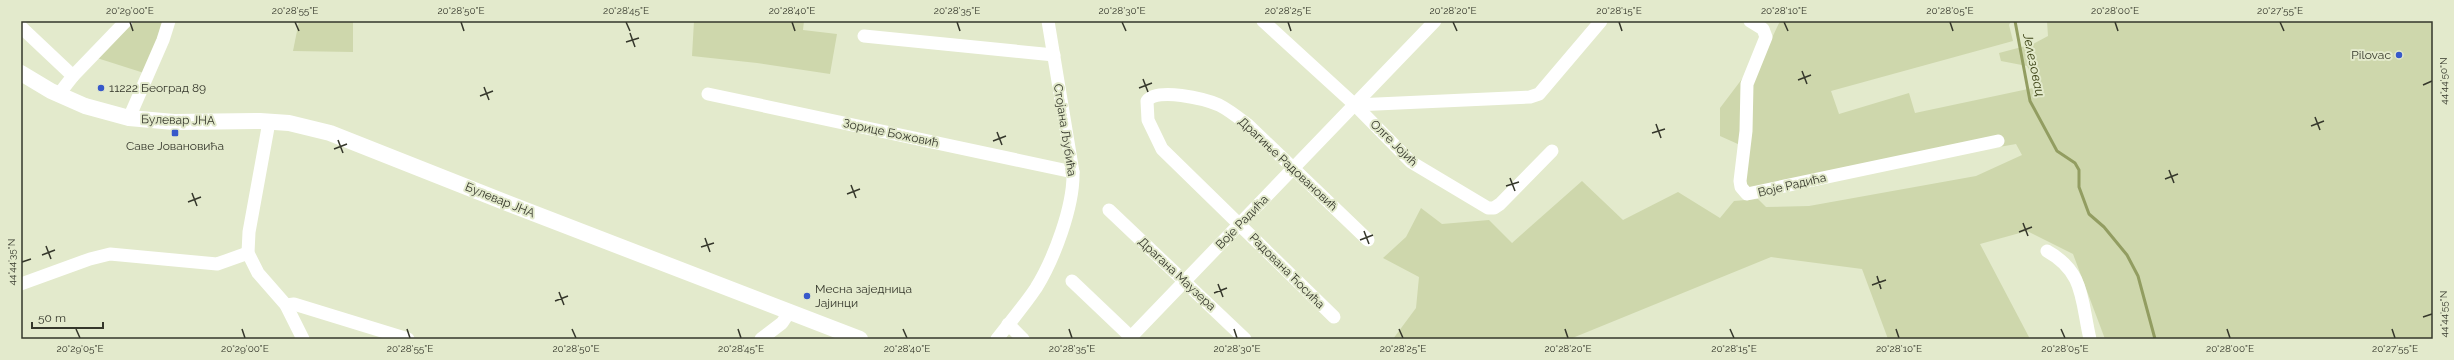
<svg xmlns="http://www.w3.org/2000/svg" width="2454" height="360" viewBox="0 0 2454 360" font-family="Raleway,sans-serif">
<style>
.green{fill:#ced7ac}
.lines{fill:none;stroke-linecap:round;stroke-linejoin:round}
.stream{stroke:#929d61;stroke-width:3}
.minor{stroke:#fff;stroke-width:13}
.major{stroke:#fff;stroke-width:16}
.ticks{fill:none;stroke:#35372b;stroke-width:1.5}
.poi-dot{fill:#3759ca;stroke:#e3eacc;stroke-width:1.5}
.labels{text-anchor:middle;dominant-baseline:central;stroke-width:4;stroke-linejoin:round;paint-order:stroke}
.poi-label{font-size:12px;fill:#35372b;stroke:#e3eacc;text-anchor:start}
.street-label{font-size:12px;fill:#35372b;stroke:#e3eacc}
.water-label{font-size:13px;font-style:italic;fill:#3d4416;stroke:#e3eacc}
.neatline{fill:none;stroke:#35372b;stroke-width:1.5}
.ticks-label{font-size:10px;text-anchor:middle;fill:#35372b}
</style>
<rect width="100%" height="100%" fill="#e3eacc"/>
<g class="green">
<path d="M 132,21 L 164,21 L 144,73 L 97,58 Z"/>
<path d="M 299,21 L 353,21 L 353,52 L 293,51 Z"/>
<path d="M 694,21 L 804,21 L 803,30 L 837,34 L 830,74 L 757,63 L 692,56 Z"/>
<path d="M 1780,21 L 2011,21 L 2009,25 L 2013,41 L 1831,91 L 1839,114 L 1909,93 L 1915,113 L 2037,87 L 2027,66 L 2001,61 L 1999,53 L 2033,44 L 2048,36 L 2047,21 L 2433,21 L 2433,339 L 2105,339 L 2073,254 L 2027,231 L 1980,244 L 2030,339 L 1888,339 L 1862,269 L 1771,257 L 1570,339 L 1393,339 L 1416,308 L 1419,277 L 1383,258 L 1406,237 L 1421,208 L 1442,224 L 1489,220 L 1512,243 L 1582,181 L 1623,220 L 1678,192 L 1720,218 L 1734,201 L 1758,199 L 1766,207 L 1809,206 L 1976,176 L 2022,155 L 2016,144 L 1750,191 L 1742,186 L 1749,149 L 1720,136 L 1720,108 L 1770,42 Z"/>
</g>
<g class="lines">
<path class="stream" d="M 2015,21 L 2030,101 L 2057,151 L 2075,163 L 2079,170 L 2079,187 L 2089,214 L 2104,227 L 2127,255 L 2138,276 L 2155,339"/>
<g class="minor">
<path d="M 1263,21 L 1355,105 L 1411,162 L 1488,208 L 1494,208 L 1500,204 L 1552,151"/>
<path d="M 1750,21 L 1763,29 L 1766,37 L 1747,84 L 1746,131 L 1740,181 L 1741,187 L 1747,194 L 1998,141"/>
<path d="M 21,27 L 73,76"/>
<path d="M 864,36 L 1054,55"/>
<path d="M 59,94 L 73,76 L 126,21"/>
<path d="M 708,94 L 1073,172"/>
<path d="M 1355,105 L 1530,97 L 1539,94 L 1601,21"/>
<path d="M 129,118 L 163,40 L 169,21"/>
<path d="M 269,122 L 249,232 L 248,253 L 258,273 L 286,305 L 303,339"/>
<path d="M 1109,210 L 1245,339"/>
<path d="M 2047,251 C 2085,272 2081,301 2090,339"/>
<path d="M 1072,281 L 1133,339"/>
<path d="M 21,284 L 90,259 L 110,254 L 217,264 L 248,253"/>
<path d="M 286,305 L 294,304 L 408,339"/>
<path d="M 1334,317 L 1162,149 L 1148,120 L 1147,101 C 1157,87 1205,99 1219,105 C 1229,110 1239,118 1248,125 L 1368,240"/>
<path d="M 1008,324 L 1023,339"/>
<path d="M 761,339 L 782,323 L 790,311"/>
<path d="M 997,339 C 1010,322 1024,306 1036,288 C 1054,259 1074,206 1073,172 L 1048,21"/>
<path d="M 1129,339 L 1435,21"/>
</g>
<path class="major" d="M 21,73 L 51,91 L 85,106 L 129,118 L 174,122 L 260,121 L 289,123 L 330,133 L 507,203 L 860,339"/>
</g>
<path class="ticks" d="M 130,22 L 133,31M 295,22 L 299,31M 461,22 L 464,31M 626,22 L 630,31M 792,22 L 795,31M 957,22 L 960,31M 1122,22 L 1126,31M 1288,22 L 1291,31M 1453,22 L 1457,31M 1619,22 L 1622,31M 1784,22 L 1788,31M 1950,22 L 1953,31M 2115,22 L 2118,31M 2280,22 L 2284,31M 630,33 L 635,47M 626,42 L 639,38M 1802,71 L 1807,84M 1143,79 L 1148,92M 1798,80 L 1811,75M 2423,85 L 2432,81M 484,87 L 489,100M 1139,88 L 1152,83M 480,96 L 493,91M 2315,117 L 2320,130M 1656,124 L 1661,138M 2311,126 L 2324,121M 997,132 L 1002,145M 1652,133 L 1665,129M 338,140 L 343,153M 993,141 L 1006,136M 334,149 L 347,144M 2169,170 L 2174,183M 1510,178 L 1515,191M 2165,179 L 2178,174M 851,185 L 856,198M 1506,186 L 1519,182M 192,193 L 197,206M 847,194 L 860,189M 188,202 L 201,197M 2023,223 L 2028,236M 1364,231 L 1369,244M 2019,232 L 2032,227M 705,238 L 710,252M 1360,240 L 1373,235M 46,246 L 51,259M 701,247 L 714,243M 42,255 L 55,250M 22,262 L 31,259M 1877,276 L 1881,289M 1218,284 L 1223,297M 1872,285 L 1886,280M 559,292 L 564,305M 1214,293 L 1227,288M 555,301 L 568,296M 2423,317 L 2432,314M 76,329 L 80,338M 242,329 L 245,338M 407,329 L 410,338M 572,329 L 576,338M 738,329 L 741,338M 903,329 L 907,338M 1069,329 L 1072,338M 1234,329 L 1237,338M 1399,329 L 1403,338M 1565,329 L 1568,338M 1730,329 L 1734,338M 1896,329 L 1899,338M 2061,329 L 2065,338M 2227,329 L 2230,338M 2392,329 L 2395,338"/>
<g class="poi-dot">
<circle cx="2399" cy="55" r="4"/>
<circle cx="101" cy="88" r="4"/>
<rect x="171" y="129" width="8" height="8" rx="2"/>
<circle cx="807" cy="296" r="4"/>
</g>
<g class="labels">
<g class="poi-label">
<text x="2391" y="55" text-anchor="end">Pilovac</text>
<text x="109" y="88">11222 Београд 89</text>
<text x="175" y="146" text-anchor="middle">Саве Јовановића</text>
<text x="815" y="289">Месна заједница<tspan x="815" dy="14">Јајинци</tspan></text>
</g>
<g class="street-label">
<text transform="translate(178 120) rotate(1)">Булевар ЈНА</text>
<text transform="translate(1065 130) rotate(81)">Стојана Љубића</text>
<text transform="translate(891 133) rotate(12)">Зорице Божовић</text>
<text transform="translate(1394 143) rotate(44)">Олге Јојић</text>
<text transform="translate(1288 164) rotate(43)">Драгиње Радовановић</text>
<text transform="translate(1792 185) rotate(-13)">Воје Радића</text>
<text transform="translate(500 200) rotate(22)">Булевар ЈНА</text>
<text transform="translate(1242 222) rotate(-46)">Воје Радића</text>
<text transform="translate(1287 271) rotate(45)">Радована Ћосића</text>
<text transform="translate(1177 274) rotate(43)">Драгана Маузера</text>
</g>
<g class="water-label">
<text transform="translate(2034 65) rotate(78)">Јелезовац</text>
</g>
</g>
<rect width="2454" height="360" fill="none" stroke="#e3eacc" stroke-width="44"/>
<path d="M32 322v6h71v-6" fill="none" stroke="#35372b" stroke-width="2"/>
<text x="38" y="322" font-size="12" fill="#35372b" stroke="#e3eacc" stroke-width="3" paint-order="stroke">50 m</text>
<rect x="22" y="22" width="2410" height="316" class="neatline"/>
<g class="ticks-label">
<text x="130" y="14">20°29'00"E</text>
<text x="295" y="14">20°28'55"E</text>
<text x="461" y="14">20°28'50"E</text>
<text x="626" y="14">20°28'45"E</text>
<text x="792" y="14">20°28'40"E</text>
<text x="957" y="14">20°28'35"E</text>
<text x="1122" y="14">20°28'30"E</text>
<text x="1288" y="14">20°28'25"E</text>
<text x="1453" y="14">20°28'20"E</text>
<text x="1619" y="14">20°28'15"E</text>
<text x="1784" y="14">20°28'10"E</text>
<text x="1950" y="14">20°28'05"E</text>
<text x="2115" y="14">20°28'00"E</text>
<text x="2280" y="14">20°27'55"E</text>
<text transform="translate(2443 81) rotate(-90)" y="4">44°44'50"N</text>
<text transform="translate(11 262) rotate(-90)" y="4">44°44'35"N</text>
<text transform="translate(2443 314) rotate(-90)" y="4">44°44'55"N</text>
<text x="80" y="352">20°29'05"E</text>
<text x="245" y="352">20°29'00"E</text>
<text x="410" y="352">20°28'55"E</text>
<text x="576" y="352">20°28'50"E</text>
<text x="741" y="352">20°28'45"E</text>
<text x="907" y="352">20°28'40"E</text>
<text x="1072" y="352">20°28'35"E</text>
<text x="1237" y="352">20°28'30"E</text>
<text x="1403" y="352">20°28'25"E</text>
<text x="1568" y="352">20°28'20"E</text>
<text x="1734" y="352">20°28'15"E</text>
<text x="1899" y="352">20°28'10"E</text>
<text x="2065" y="352">20°28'05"E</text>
<text x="2230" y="352">20°28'00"E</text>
<text x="2395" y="352">20°27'55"E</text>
</g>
</svg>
